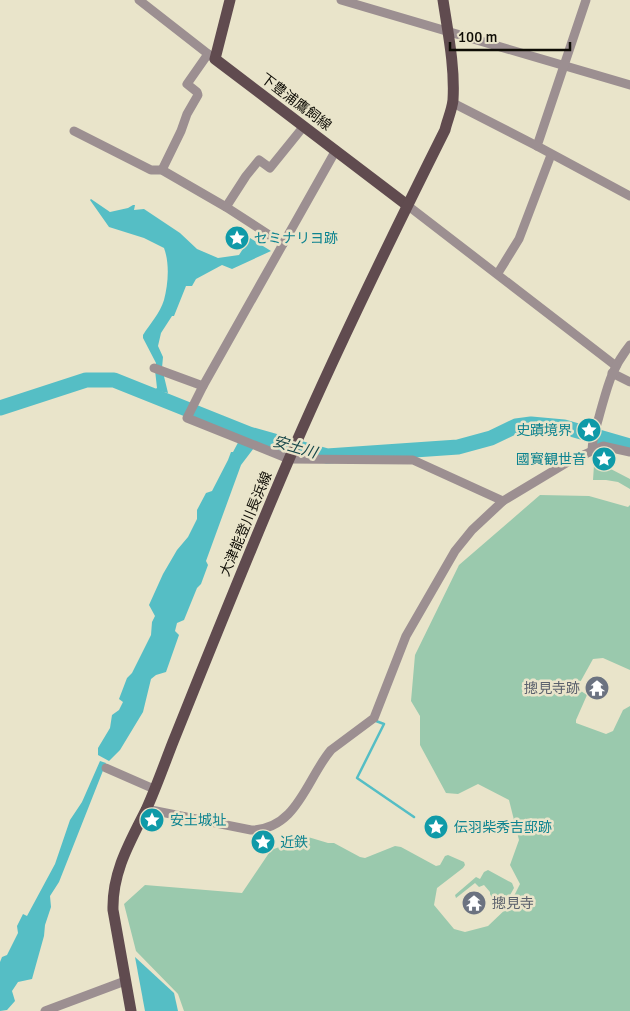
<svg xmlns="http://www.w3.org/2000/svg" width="630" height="1011" viewBox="0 0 630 1011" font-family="Signika,'Noto Sans JP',sans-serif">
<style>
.green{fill:#9ac9ad}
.water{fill:#55bec5}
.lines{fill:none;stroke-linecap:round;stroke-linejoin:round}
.stream{stroke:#55bec5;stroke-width:2.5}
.river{stroke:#55bec5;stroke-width:15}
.minor{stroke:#9c8f91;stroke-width:9}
.major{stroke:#604b4f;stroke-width:11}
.labels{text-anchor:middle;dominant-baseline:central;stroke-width:5;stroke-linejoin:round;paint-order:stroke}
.street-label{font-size:14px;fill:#0e0c05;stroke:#e9e4ca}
.culture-label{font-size:14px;fill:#0d838f;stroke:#e9e4ca;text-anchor:start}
.worship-label{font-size:14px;fill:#5b616d;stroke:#e9e4ca;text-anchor:end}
.water-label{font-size:15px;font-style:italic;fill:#154548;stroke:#e9e4ca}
</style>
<rect width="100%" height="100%" fill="#e9e4ca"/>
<g class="green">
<path d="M 594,465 L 605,466 L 630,479 L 630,489 L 618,482 L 606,480 L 593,480 Z"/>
<path d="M 540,495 L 589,496 L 628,507 L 630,505 L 630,670 L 603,658 L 593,659 L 578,686 L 578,689 L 587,695 L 576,720 L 576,723 L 606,734 L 613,731 L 623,710 L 630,706 L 630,1011 L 184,1011 L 178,994 L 136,951 L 124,904 L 145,885 L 242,893 L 271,850 L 308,837 L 328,843 L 334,843 L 360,857 L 365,858 L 395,846 L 401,847 L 436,866 L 440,865 L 445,856 L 448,855 L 464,862 L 465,865 L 463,868 L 437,888 L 434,905 L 454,929 L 465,932 L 488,926 L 509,906 L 520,884 L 510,865 L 519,840 L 509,800 L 478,784 L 458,794 L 446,793 L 420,745 L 420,716 L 411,701 L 415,655 L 459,565 Z"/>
<path d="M 488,870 L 512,883 L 514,888 L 505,904 C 498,904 493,900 490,894 L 490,892 L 484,885 L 479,887 L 475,883 L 456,898 L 455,895 L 476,877 L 480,879 L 484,872 Z"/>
</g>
<g class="water">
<path d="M 91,199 L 110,212 L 128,208 L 133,205 L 135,205 L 134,210 L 144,209 L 180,233 L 197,249 L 218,258 L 239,255 L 250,238 L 271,251 L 232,269 L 222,265 L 196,279 L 192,286 L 186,286 L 174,316 L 172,316 L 161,333 L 158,346 L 163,357 L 162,368 L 168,393 L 154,390 L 157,388 L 155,370 L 156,363 L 143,338 L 143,335 C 150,324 160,313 164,300 C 168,285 170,264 164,248 L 144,238 L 109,227 L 90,200 Z"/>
<path d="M 241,437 L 257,444 L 241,465 L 206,561 L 208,565 L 201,584 L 197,588 L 184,620 L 177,623 L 175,631 L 179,635 L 166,672 L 156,675 L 151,679 L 143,712 L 120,750 L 109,761 L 98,755 L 98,748 L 110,728 L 112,715 L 119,710 L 123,702 L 119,699 L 127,678 L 132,673 L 151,635 L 152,622 L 155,616 L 149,605 L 163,574 L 177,550 L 188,537 L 197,519 L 197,510 L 206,493 L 212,491 L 228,460 L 231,452 L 233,452 Z"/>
<path d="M 100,761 L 106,763 L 59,882 L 50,896 L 51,907 L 45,925 L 44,936 L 32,979 L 18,982 L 12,991 L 15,1001 L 7,1010 L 0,1011 L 0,962 L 2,957 L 7,955 L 18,933 L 17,926 L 23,914 L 27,916 L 55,864 L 70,820 L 82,802 Z"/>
<path d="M 135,957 L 174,993 L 178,1011 L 145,1011 Z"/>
</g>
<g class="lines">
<path class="stream" d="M 376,721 L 384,724 L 357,778 L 414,817"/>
<path class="river" d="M 0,408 L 86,380 L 114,380 L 249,434 L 327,456 L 458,447 L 491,438 L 516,426 L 531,424 L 564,427 L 630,446"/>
<g class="minor">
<path d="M 139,0 L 212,57"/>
<path d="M 341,0 L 630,85"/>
<path d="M 586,0 L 537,146 L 630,196"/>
<path d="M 453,103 L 537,146"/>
<path d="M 74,131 L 151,170 L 162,170 L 226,207 L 283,244"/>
<path d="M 336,150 L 203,386 L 187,418 L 289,459 L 413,460 L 503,501"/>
<path d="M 162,170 L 181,131 L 187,114 L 198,95 L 197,92 L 187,84 L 208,54"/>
<path d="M 407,205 L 616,366"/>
<path d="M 226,207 L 246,176 L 259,160 L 270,168 L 304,126"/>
<path d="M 498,273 L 519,239 L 551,155"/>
<path d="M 154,368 L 203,386"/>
<path d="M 612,373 L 630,382"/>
<path d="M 592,451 C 592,438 597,425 600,413 C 608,385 611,369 630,345"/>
<path d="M 106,768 L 154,789"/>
<path d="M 146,809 L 251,830 C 297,830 307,778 331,750 L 374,718 L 406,636 L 455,551 L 472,530 L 503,501 L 568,462 L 603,446 L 630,452"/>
<path d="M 45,1011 L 125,981"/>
</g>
<g class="major">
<path d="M 230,0 L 215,59 L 407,205"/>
<path d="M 131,1011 L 113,910 C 112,872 130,842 146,810 C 156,788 164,765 173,742 C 212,645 251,547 293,450 C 340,342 392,236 445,130 C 447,121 452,110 453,100 C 455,67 448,33 443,0"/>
</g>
</g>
<defs>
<symbol id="sight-disc" viewBox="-11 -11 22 22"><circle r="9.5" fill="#0f9aa8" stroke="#e9e4ca"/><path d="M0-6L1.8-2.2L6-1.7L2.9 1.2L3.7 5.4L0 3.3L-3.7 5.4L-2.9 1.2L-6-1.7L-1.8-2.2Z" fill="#fff"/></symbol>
<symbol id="temple-disc" viewBox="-11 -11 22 22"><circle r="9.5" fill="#6b7280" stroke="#e9e4ca"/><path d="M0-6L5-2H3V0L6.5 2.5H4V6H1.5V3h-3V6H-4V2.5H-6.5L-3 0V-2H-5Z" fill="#fff"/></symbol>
</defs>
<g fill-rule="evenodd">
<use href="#sight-disc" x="223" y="224" width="28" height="28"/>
<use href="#sight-disc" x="575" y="416" width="28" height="28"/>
<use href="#sight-disc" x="590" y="445" width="28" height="28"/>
<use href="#temple-disc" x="583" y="674" width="28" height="28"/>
<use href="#sight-disc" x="138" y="806" width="28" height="28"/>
<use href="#sight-disc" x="422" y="813" width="28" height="28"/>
<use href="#sight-disc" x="249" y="828" width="28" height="28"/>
<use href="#temple-disc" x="460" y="889" width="28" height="28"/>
</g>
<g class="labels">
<g class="street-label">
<text transform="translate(296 102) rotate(37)">下豊浦鷹飼線</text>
<text transform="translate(246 524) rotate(-67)">大津能登川長浜線</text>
</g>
<g class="culture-label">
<text x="254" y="238">セミナリヨ跡</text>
<text x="572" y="430" text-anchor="end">史蹟境界</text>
<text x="586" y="459" text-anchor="end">國寳観世音</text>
<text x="170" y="820">安土城址</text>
<text x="454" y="827">伝羽柴秀吉邸跡</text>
<text x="280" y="842">近鉄</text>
</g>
<g class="worship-label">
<text x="580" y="688">摠見寺跡</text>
<text x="492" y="903" text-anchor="start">摠見寺</text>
</g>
<g class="water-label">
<text transform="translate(295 447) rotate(16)">安土川</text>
</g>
</g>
<path d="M450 42v8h120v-8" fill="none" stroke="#0e0c05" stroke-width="2.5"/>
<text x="458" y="42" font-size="15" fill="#0e0c05" stroke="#e9e4ca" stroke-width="4" paint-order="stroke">100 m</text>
</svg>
